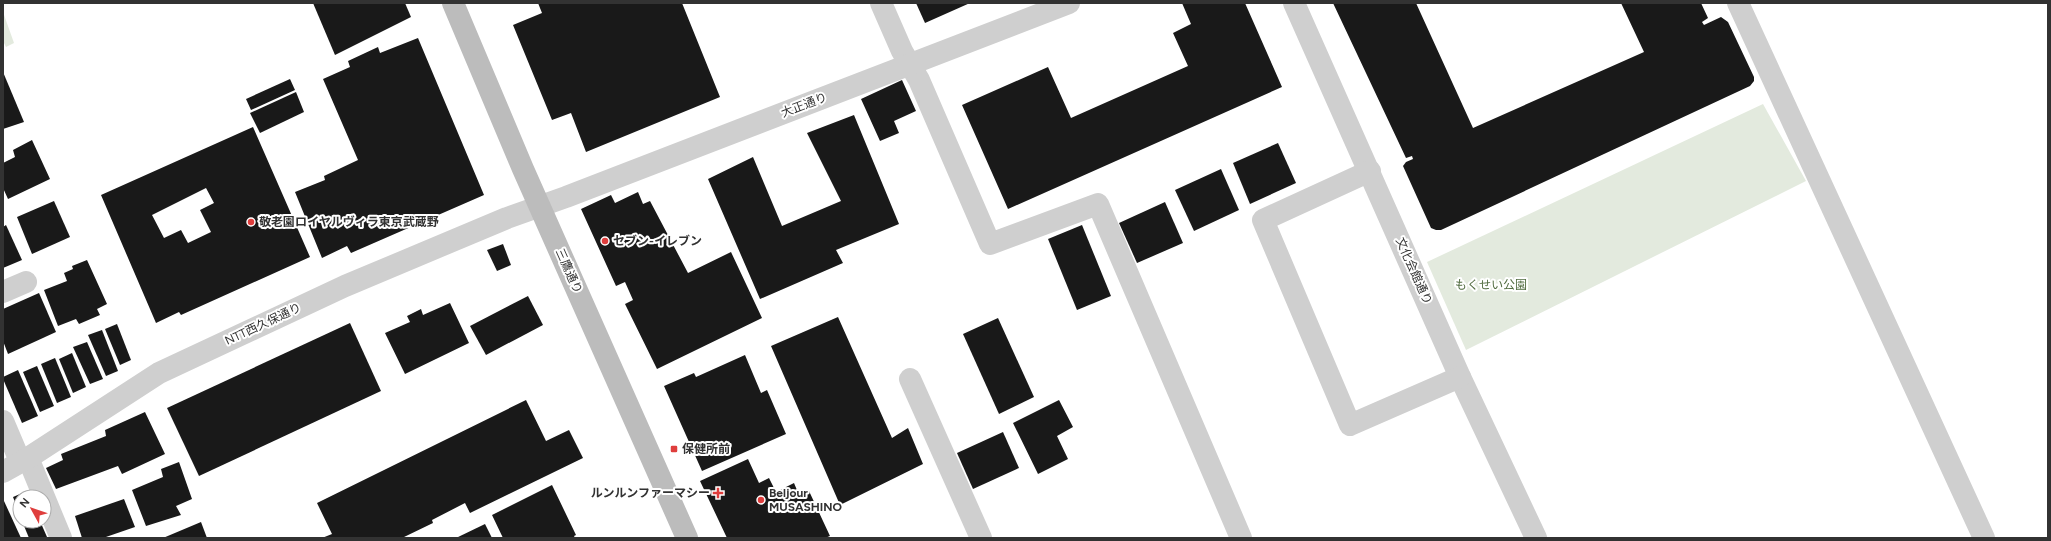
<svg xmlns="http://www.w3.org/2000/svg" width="2051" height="541" viewBox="0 0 2051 541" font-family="Figtree,'Noto Sans JP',sans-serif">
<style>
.green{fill:#e3eade}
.building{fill:#191919;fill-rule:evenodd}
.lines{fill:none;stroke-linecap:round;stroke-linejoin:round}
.street{stroke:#cfcfcf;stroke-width:22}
.secondary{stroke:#bcbcbc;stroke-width:22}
.poi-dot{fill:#df3e3d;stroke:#fff;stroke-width:1.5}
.labels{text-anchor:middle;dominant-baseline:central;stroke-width:4;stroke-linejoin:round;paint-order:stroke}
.street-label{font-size:12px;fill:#323232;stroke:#fff}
.poi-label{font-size:12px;font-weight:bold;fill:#323232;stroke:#fff;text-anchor:start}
.park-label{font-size:12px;fill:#516c40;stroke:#fff}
</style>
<rect width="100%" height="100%" fill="#fff"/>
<g class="green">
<path d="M 3,12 L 14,43 L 6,47 L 3,41 Z"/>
<path d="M 1763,104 L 1806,181 L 1466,350 L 1427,262 Z"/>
</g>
<g class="building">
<path d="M 313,3 L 405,3 L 411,17 L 335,55 Z"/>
<path d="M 538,3 L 682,3 L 720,97 L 586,152 L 571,113 L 552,120 L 513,25 L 542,13 Z"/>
<path d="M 916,3 L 970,3 L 925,23 Z"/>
<path d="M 1182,3 L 1245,3 L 1282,87 L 1008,209 L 962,105 L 1048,67 L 1071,118 L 1188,66 L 1173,33 L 1191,24 Z"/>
<path d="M 1333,3 L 1416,3 L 1473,128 L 1644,52 L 1621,3 L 1701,3 L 1708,18 L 1702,22 L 1704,25 L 1721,17 L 1728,22 L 1754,77 L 1754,81 L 1750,86 L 1441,230 L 1436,230 L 1431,228 L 1403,166 L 1406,162 L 1413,159 L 1412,156 L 1406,158 Z"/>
<path d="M 418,38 L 484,195 L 351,253 L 347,246 L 322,258 L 295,192 L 325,180 L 324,176 L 358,160 L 323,79 L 350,67 L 348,61 L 378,47 L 380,53 Z"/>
<path d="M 3,72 L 24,122 L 3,129 Z"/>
<path d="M 290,79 L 295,90 L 251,110 L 246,99 Z"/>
<path d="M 902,80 L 916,111 L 894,121 L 899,133 L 880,141 L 861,99 Z"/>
<path d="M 296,92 L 304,112 L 260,133 L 250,113 Z"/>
<path d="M 854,115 L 899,224 L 836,250 L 843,263 L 760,299 L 708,179 L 753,157 L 782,226 L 841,201 L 807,133 Z"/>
<path d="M 253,127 L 310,257 L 181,315 L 179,312 L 156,323 L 101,195 ZM 206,188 L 214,203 L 200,210 L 211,232 L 188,243 L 181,230 L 164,238 L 152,215 Z"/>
<path d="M 32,140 L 50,179 L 8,199 L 3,188 L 3,163 L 15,157 L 13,150 Z"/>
<path d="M 1278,143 L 1296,183 L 1250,204 L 1233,163 Z"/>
<path d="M 1221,169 L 1239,210 L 1194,231 L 1175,190 Z"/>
<path d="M 638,192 L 643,204 L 650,201 L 688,273 L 731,252 L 762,318 L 657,369 L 625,304 L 633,300 L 625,282 L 616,286 L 581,209 L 611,195 L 615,203 Z"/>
<path d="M 54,201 L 70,237 L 32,254 L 17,217 Z"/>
<path d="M 1165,202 L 1183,243 L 1137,263 L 1119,223 Z"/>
<path d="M 6,225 L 22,260 L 3,268 L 3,227 Z"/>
<path d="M 1082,225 L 1111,296 L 1077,310 L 1048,239 Z"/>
<path d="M 503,244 L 511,265 L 497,271 L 487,250 Z"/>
<path d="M 87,260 L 107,304 L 97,309 L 100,315 L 79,324 L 76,319 L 58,326 L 44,290 L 67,281 L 64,273 L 73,269 L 72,266 Z"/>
<path d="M 39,293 L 56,332 L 8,354 L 3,341 L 3,309 Z"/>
<path d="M 528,296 L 543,325 L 486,355 L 470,326 Z"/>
<path d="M 450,303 L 469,343 L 405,374 L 385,333 L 410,322 L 407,316 L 421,309 L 423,315 Z"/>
<path d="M 838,317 L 892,438 L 908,428 L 923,464 L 840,505 L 771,346 Z"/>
<path d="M 998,318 L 1034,397 L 999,414 L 963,334 Z"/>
<path d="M 350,323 L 381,391 L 199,476 L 167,408 Z"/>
<path d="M 117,324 L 131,360 L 120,365 L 105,329 Z"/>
<path d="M 102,330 L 118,371 L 106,376 L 88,335 Z"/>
<path d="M 87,342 L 103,379 L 90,384 L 73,347 Z"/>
<path d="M 72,353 L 86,387 L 73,393 L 59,359 Z"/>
<path d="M 745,355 L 761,393 L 767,390 L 786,434 L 702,471 L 664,386 L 694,373 L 696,377 Z"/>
<path d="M 55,358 L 71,397 L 57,403 L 41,364 Z"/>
<path d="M 37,366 L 54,406 L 40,412 L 23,372 Z"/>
<path d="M 18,370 L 38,416 L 22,423 L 3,379 L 3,377 Z"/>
<path d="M 526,400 L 546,441 L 569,430 L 583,458 L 470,513 L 465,503 L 432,520 L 433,523 L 402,538 L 322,538 L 332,534 L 317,503 Z"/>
<path d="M 1059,400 L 1073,427 L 1057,436 L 1068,459 L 1038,474 L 1013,423 Z"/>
<path d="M 145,412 L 165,454 L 122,474 L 118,466 L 56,489 L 46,468 L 63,460 L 61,454 L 106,436 L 105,430 Z"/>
<path d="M 1003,432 L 1019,468 L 973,489 L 957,453 Z"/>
<path d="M 748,459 L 759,483 L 769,478 L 776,492 L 794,483 L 799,495 L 809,491 L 830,536 L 825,538 L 727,538 L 700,481 Z"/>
<path d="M 179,462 L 192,499 L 176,506 L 181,515 L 146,526 L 132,490 L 163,477 L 161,469 Z"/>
<path d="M 552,485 L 576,535 L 574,536 L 575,538 L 503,538 L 492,515 Z"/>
<path d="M 27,491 L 30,497 L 20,497 L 20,515 L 13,497 Z"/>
<path d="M 124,499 L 135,527 L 103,538 L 82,538 L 75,516 Z"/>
<path d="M 3,501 L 4,501 L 21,538 L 3,538 Z"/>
<path d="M 22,521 L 40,521 L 47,537 L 29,538 Z"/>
<path d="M 201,522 L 207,538 L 163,538 Z"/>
<path d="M 485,524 L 492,538 L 456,538 Z"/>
</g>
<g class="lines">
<g class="street">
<path d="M 881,3 L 902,51 L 919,80 L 990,244 L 1098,204 L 1241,538"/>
<path d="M 1294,3 L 1460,377 L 1536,538"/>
<path d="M 1738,3 L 1984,538"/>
<path d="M 1370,171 L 1263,220 L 1350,425 L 1460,377"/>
<path d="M 3,292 L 26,282"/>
<path d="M 910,379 L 981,538"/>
<path d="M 3,421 L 20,461"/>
<path d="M 28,458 L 61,538"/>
<path d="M 3,472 L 28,458 L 159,373 L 345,286 L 507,218 L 566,197 L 1069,3"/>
</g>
<path class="secondary" d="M 453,3 L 523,169 L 687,538"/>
</g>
<g class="poi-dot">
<circle cx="251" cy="222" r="4"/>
<circle cx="605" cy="241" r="4"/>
<rect x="670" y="445" width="8" height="8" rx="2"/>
<path d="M716 487h4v4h4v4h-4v4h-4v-4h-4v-4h4z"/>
<circle cx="761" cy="500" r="4"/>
</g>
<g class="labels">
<g class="street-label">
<text transform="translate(804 105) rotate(-21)">大正通り</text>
<text transform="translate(569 271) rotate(66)">三鷹通り</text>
<text transform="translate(1414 271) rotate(66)">文化会館通り</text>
<text transform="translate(263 324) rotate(-25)">NTT西久保通り</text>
</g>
<g class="poi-label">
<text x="259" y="222">敬老園ロイヤルヴィラ東京武蔵野</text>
<text x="613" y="241">セブン-イレブン</text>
<text x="682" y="449">保健所前</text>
<text x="710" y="493" text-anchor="end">ルンルンファーマシー</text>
<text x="769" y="493">Beljour<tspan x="769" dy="14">MUSASHINO</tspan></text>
</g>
<g class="park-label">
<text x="1491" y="285">もくせい公園</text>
</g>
</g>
<rect width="2051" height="541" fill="none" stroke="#323232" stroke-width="8"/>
<g transform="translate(32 509) rotate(310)"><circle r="19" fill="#ffffff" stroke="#adadad"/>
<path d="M0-3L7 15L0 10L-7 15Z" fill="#df3e3d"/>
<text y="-6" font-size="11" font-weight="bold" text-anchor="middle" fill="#323232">N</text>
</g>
</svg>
